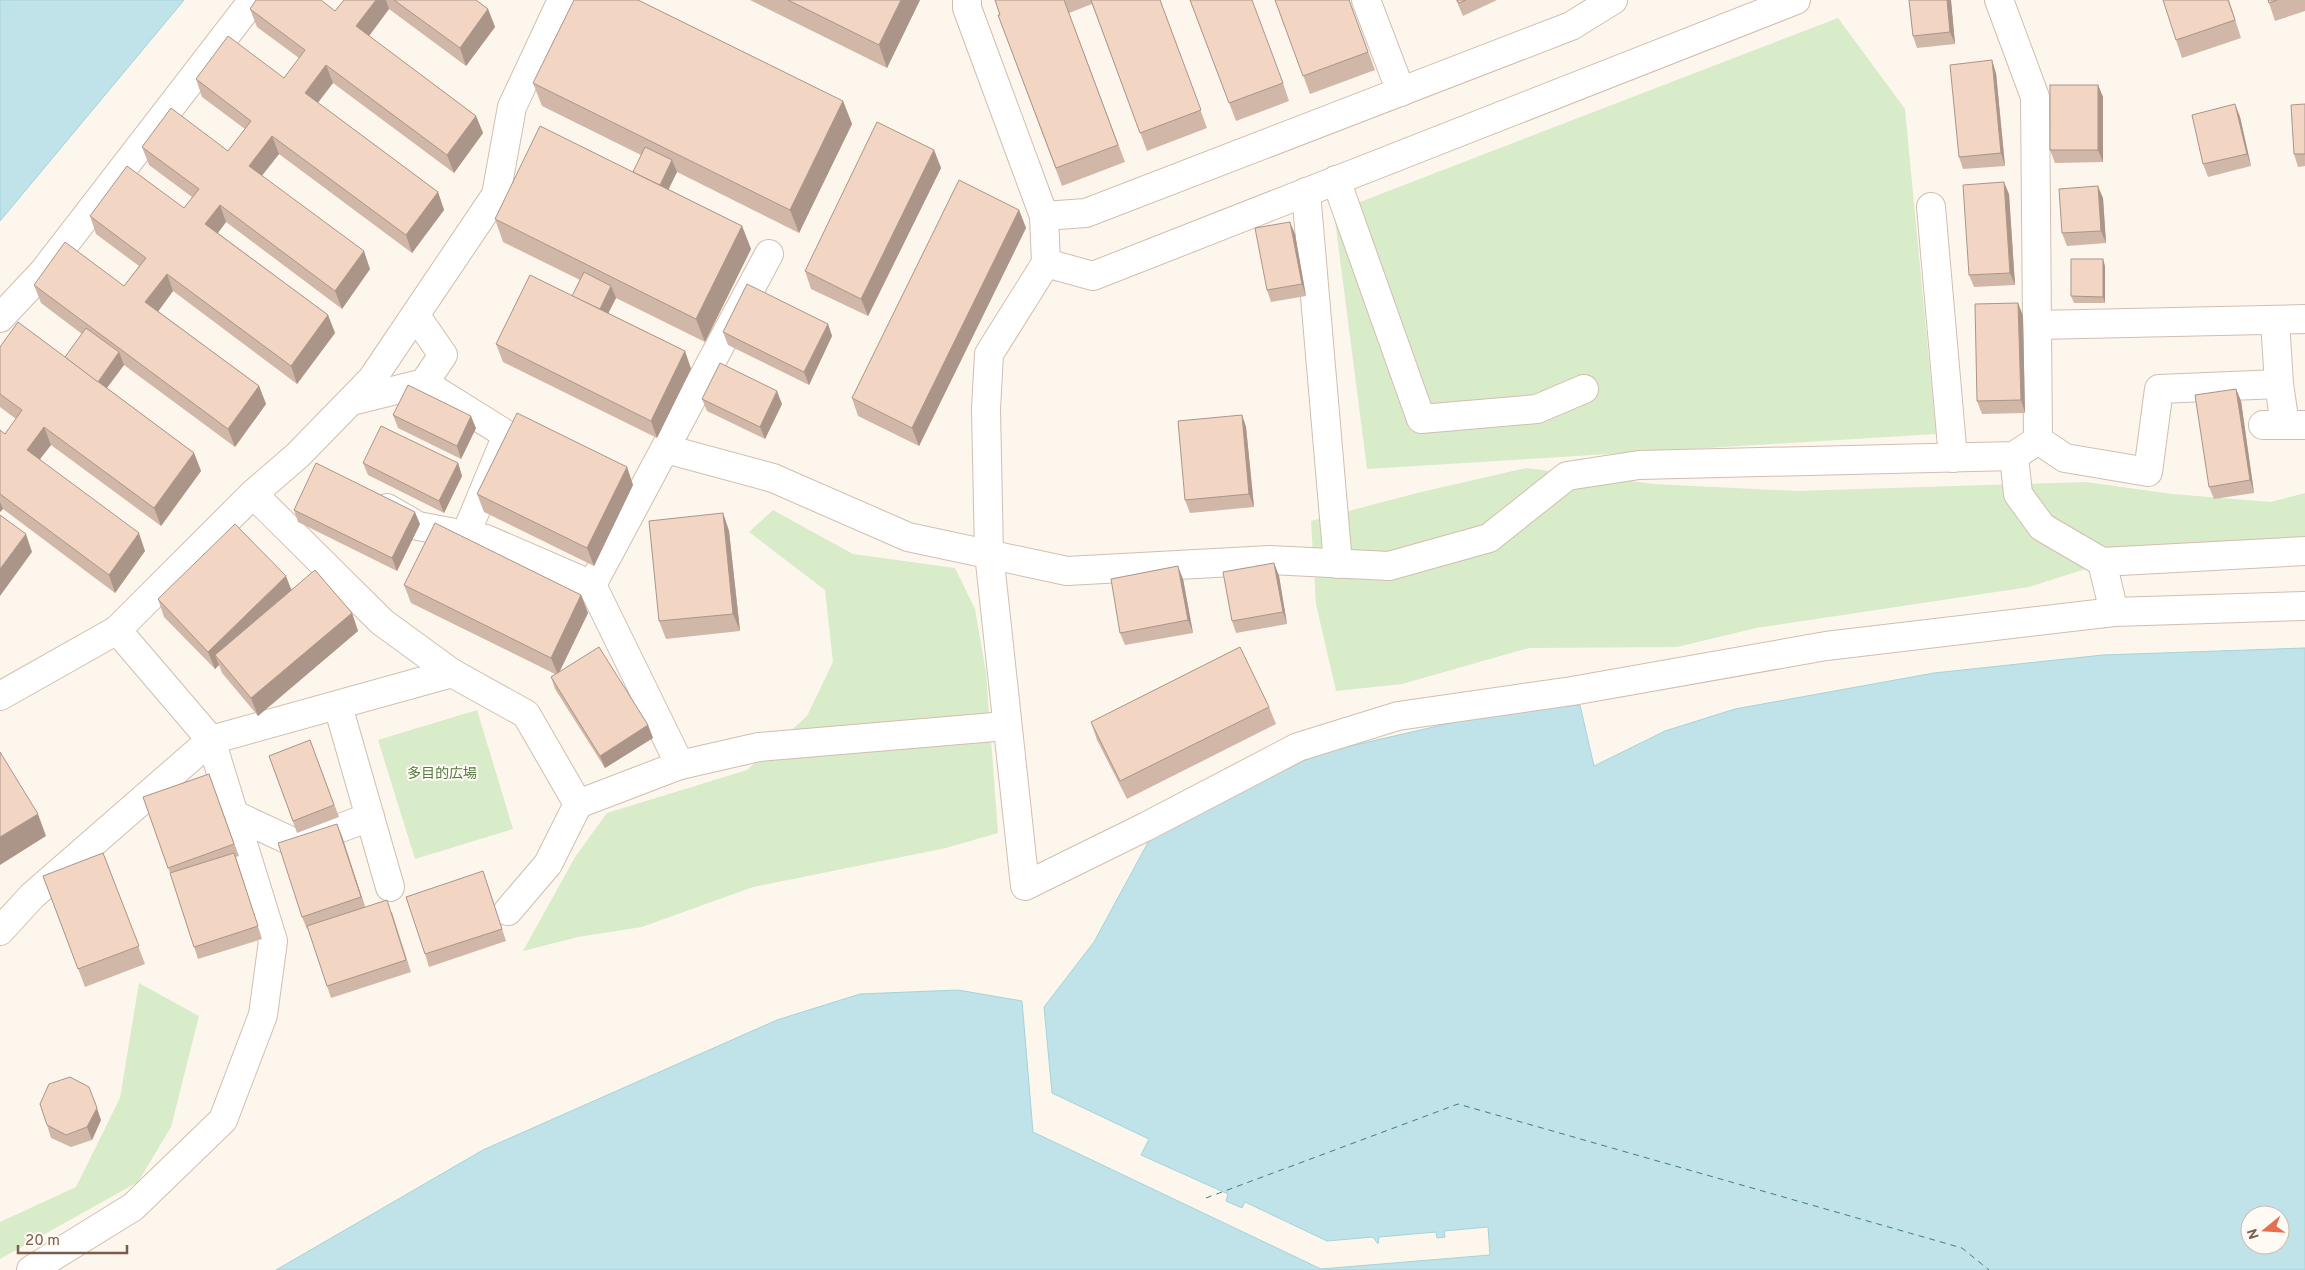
<svg xmlns="http://www.w3.org/2000/svg" width="2305" height="1270" viewBox="0 0 2305 1270" font-family="Overpass,'Noto Sans JP',sans-serif">
<style>
.green{fill:#d8ecc9}
.water{fill:#bfe3e8;stroke:#a5d3da;fill-rule:evenodd}
.lines{fill:none;stroke-linecap:round;stroke-linejoin:round}
.ferry{stroke:#437c86;stroke-width:1;stroke-dasharray:6 5;stroke-linecap:butt}
.minor-casing{stroke:#d1beb0;stroke-width:30}
.minor{stroke:#fff;stroke-width:28}
.wall{fill:#d1b7a8}
.shaded-wall{fill:#aa9588}
.building{fill:#f3d5c3;stroke:#aa9588}
.labels{text-anchor:middle;dominant-baseline:central;stroke-width:4;stroke-linejoin:round;paint-order:stroke}
.park-label{font-size:14px;fill:#537a41;stroke:#fffaf3}
</style>
<rect width="100%" height="100%" fill="#fdf6ec"/>
<g class="green">
<path d="M 1838,18 L 1905,109 L 1936,434 L 1367,469 L 1334,212 Z"/>
<path d="M 1526,468 L 1654,484 L 1797,491 L 2086,482 L 2172,494 L 2271,502 L 2305,493 L 2305,565 L 2127,556 L 2029,587 L 1756,628 L 1677,647 L 1529,648 L 1402,684 L 1336,691 L 1316,604 L 1311,521 L 1417,493 Z"/>
<path d="M 773,510 L 853,554 L 955,568 L 975,609 L 986,672 L 998,833 L 946,848 L 753,887 L 642,927 L 578,937 L 523,951 L 575,857 L 607,813 L 747,770 L 807,716 L 833,662 L 825,590 L 749,532 Z"/>
<path d="M 477,710 L 513,829 L 415,859 L 378,740 Z"/>
<path d="M 139,983 L 199,1016 L 171,1127 L 138,1182 L 0,1259 L 0,1222 L 76,1187 L 120,1098 Z"/>
</g>
<g class="water">
<path d="M 0,0 L 184,0 L 0,221 Z"/>
<path d="M 2305,648 L 2305,1270 L 276,1270 L 483,1150 L 777,1020 L 860,994 L 958,990 L 1022,1001 L 1033,1132 L 1321,1269 L 1490,1255 L 1488,1227 L 1444,1231 L 1445,1237 L 1437,1238 L 1436,1232 L 1379,1237 L 1378,1244 L 1373,1237 L 1327,1241 L 1245,1202 L 1242,1208 L 1226,1201 L 1228,1194 L 1141,1155 L 1149,1139 L 1052,1093 L 1044,1007 L 1094,942 L 1152,835 L 1320,753 L 1499,712 L 1580,705 L 1594,766 L 1665,731 L 1735,709 L 1934,673 L 2103,655 ZM 2250,1215 L 2280,1215 L 2280,1245 L 2250,1245 Z"/>
</g>
<g class="lines">
<path class="ferry" d="M 1206,1198 L 1458,1104 L 1962,1248 L 1989,1270"/>
<defs>
<g id="minor">
<path d="M 967,0 L 967,8 L 1044,216 L 1046,263 L 989,354 L 986,409 L 989,553 L 1025,886 L 1145,827 L 1298,747 L 1398,716 L 1572,691 L 1826,646 L 2114,612 L 2305,606"/>
<path d="M 1366,0 L 1401,92"/>
<path d="M 1336,180 L 1421,419 L 1537,409 L 1584,389"/>
<path d="M 1306,192 L 1338,564"/>
<path d="M 1931,207 L 1953,458"/>
<path d="M 1044,216 L 1086,213 L 1571,26 L 1613,0"/>
<path d="M 1046,263 L 1093,276 L 1796,0"/>
<path d="M 416,316 L 443,355 L 424,383"/>
<path d="M 0,318 L 44,271 L 253,0"/>
<path d="M 2275,320 L 2279,384 L 2285,425"/>
<path d="M 2037,325 L 2305,319"/>
<path d="M 352,401 L 424,383 L 507,435 L 465,536"/>
<path d="M 2263,425 L 2305,425"/>
<path d="M 2038,440 L 2065,458 L 2148,472 L 2159,389 L 2279,384"/>
<path d="M 666,449 L 773,478 L 908,537 L 1067,571 L 1270,560 L 1389,566 L 1489,538 L 1567,476 L 1639,465 L 2014,456 L 2038,440 L 2035,97 L 1999,0"/>
<path d="M 2014,456 L 2018,494 L 2042,527 L 2102,562 L 2305,551"/>
<path d="M 253,494 L 382,622 L 452,673"/>
<path d="M 387,508 L 418,526 L 486,539 L 592,585"/>
<path d="M 2102,562 L 2114,612"/>
<path d="M 0,696 L 117,630 L 253,494 L 298,455 L 372,379 L 496,195 L 512,107 L 562,0"/>
<path d="M 338,706 L 390,887"/>
<path d="M 680,765 L 592,585 L 769,254"/>
<path d="M 233,814 L 297,844 L 370,817"/>
<path d="M 508,911 L 548,864 L 578,804"/>
<path d="M 0,931 L 32,896 L 211,740 L 452,673 L 526,714 L 578,804 L 680,765 L 759,747 L 1006,726"/>
<path d="M 31,1270 L 133,1207 L 223,1120 L 263,1015 L 273,941 L 211,740 L 117,630"/>
</g>
</defs>
<use href="#minor" class="minor-casing"/>
<use href="#minor" class="minor"/>
</g>
<g class="wall">
<path d="M 344,0 L 476,0 L 488,9 L 495,27 L 466,66 L 389,9 L 369,36 L 476,116 L 483,133 L 454,173 L 333,83 L 318,103 L 438,192 L 444,210 L 412,253 L 279,154 L 262,176 L 370,269 L 342,309 L 226,222 L 218,233 L 328,315 L 335,333 L 297,384 L 173,291 L 158,311 L 259,386 L 266,404 L 235,447 L 124,365 L 107,388 L 194,453 L 201,471 L 161,526 L 51,445 L 40,459 L 145,551 L 115,593 L 3,509 L 0,512 L 0,430 L 5,434 L 16,419 L 0,407 L 0,347 L 65,357 L 82,334 L 41,303 L 34,285 L 124,286 L 139,266 L 96,234 L 90,216 L 184,208 L 192,197 L 149,165 L 142,147 L 228,151 L 245,129 L 202,97 L 196,79 L 284,78 L 299,58 L 257,27 L 250,9 L 335,11 Z"/>
<path d="M 750,0 L 920,0 L 887,68 Z"/>
<path d="M 995,0 L 1160,0 L 1207,128 L 1147,151 L 1092,4 L 1069,13 L 1125,162 L 1062,186 L 998,15 L 1000,15 Z"/>
<path d="M 1190,0 L 1283,83 L 1289,101 L 1236,121 Z"/>
<path d="M 1275,0 L 1349,0 L 1375,70 L 1310,94 Z"/>
<path d="M 1456,0 L 1497,0 L 1463,16 Z"/>
<path d="M 1909,0 L 1951,0 L 1955,44 L 1917,48 L 1913,36 Z"/>
<path d="M 2229,0 L 2241,38 L 2182,58 L 2176,40 Z"/>
<path d="M 2268,0 L 2305,0 L 2305,11 L 2275,21 Z"/>
<path d="M 1996,73 L 2005,166 L 1963,169 L 1959,157 Z"/>
<path d="M 533,83 L 843,101 L 852,124 L 799,233 L 677,172 L 668,189 L 742,226 L 751,249 L 705,342 L 616,298 L 608,313 L 685,351 L 691,369 L 657,438 L 503,362 L 496,344 L 572,296 L 580,280 L 503,242 L 495,219 L 633,172 L 641,155 L 542,106 Z"/>
<path d="M 2098,85 L 2103,97 L 2103,162 L 2055,163 L 2050,150 Z"/>
<path d="M 2235,104 L 2240,117 L 2251,166 L 2208,177 L 2203,164 Z"/>
<path d="M 2305,104 L 2305,166 L 2298,167 L 2294,154 Z"/>
<path d="M 934,150 L 941,168 L 868,316 L 811,289 L 805,271 Z"/>
<path d="M 2009,194 L 2015,285 L 1974,287 L 1969,275 Z"/>
<path d="M 2103,198 L 2106,243 L 2067,246 L 2062,233 Z"/>
<path d="M 1019,210 L 1026,228 L 919,446 L 858,416 L 852,398 Z"/>
<path d="M 1295,234 L 1306,296 L 1271,302 L 1267,290 Z"/>
<path d="M 2105,266 L 2105,303 L 2074,303 L 2071,296 Z"/>
<path d="M 2018,303 L 2023,316 L 2025,413 L 1982,414 L 1977,401 Z"/>
<path d="M 828,324 L 832,336 L 809,385 L 728,345 L 723,332 Z"/>
<path d="M 2236,389 L 2241,401 L 2254,493 L 2214,499 L 2209,487 Z"/>
<path d="M 702,399 L 782,404 L 765,439 L 707,411 Z"/>
<path d="M 393,415 L 476,428 L 461,459 L 398,428 Z"/>
<path d="M 1242,415 L 1246,427 L 1254,507 L 1190,513 L 1185,500 Z"/>
<path d="M 363,463 L 458,463 L 462,476 L 444,513 L 368,475 Z"/>
<path d="M 627,467 L 633,485 L 594,566 L 484,512 L 477,494 Z"/>
<path d="M 294,510 L 420,524 L 397,571 L 298,522 Z"/>
<path d="M 723,513 L 729,531 L 740,631 L 666,639 L 659,621 Z"/>
<path d="M 1274,563 L 1279,576 L 1287,624 L 1236,633 L 1232,621 Z"/>
<path d="M 1183,579 L 1193,633 L 1125,645 L 1120,633 Z"/>
<path d="M 404,585 L 581,595 L 588,613 L 559,672 L 648,725 L 653,738 L 605,768 L 555,689 L 551,677 L 555,674 L 411,603 Z"/>
<path d="M 291,590 L 352,613 L 358,631 L 258,716 L 222,673 L 219,665 L 215,669 L 164,617 L 158,599 Z"/>
<path d="M 1269,707 L 1276,724 L 1127,799 L 1097,740 L 1091,722 Z"/>
<path d="M 310,740 L 339,817 L 297,833 L 269,756 Z"/>
<path d="M 209,774 L 239,856 L 236,857 L 262,939 L 198,959 L 170,873 L 143,797 Z"/>
<path d="M 337,824 L 365,907 L 392,912 L 411,972 L 331,998 L 308,928 L 307,929 L 302,917 Z"/>
<path d="M 103,853 L 145,964 L 85,987 L 43,876 Z"/>
<path d="M 483,871 L 506,941 L 429,967 L 425,954 Z"/>
<path d="M 101,1120 L 92,1140 L 71,1147 L 51,1138 L 47,1125 Z"/>
</g>
<g class="shaded-wall">
<path d="M 376,0 L 386,0 L 389,9 L 363,44 L 356,26 Z"/>
<path d="M 901,0 L 920,0 L 887,68 L 879,45 Z"/>
<path d="M 1947,0 L 1951,0 L 1955,44 L 1950,32 Z"/>
<path d="M 488,9 L 495,27 L 466,66 L 460,48 Z"/>
<path d="M 1992,60 L 1996,73 L 2005,166 L 2001,153 Z"/>
<path d="M 326,65 L 333,83 L 311,111 L 305,93 Z"/>
<path d="M 2098,85 L 2103,97 L 2103,162 L 2098,150 Z"/>
<path d="M 843,101 L 852,124 L 799,233 L 790,210 Z"/>
<path d="M 2235,104 L 2240,117 L 2251,166 L 2247,154 Z"/>
<path d="M 476,116 L 483,133 L 454,173 L 447,155 Z"/>
<path d="M 272,136 L 279,154 L 255,184 L 249,166 Z"/>
<path d="M 934,150 L 941,168 L 868,316 L 861,299 Z"/>
<path d="M 672,160 L 677,172 L 661,205 L 657,192 Z"/>
<path d="M 2004,182 L 2009,194 L 2015,285 L 2010,273 Z"/>
<path d="M 2098,186 L 2103,198 L 2106,243 L 2101,231 Z"/>
<path d="M 438,192 L 444,210 L 412,253 L 406,235 Z"/>
<path d="M 220,205 L 226,222 L 211,242 L 205,224 Z"/>
<path d="M 1019,210 L 1026,228 L 919,446 L 912,428 Z"/>
<path d="M 1290,222 L 1295,234 L 1306,296 L 1302,284 Z"/>
<path d="M 742,226 L 751,249 L 705,342 L 696,319 Z"/>
<path d="M 364,251 L 370,269 L 342,309 L 335,291 Z"/>
<path d="M 2103,259 L 2105,266 L 2105,303 L 2103,297 Z"/>
<path d="M 167,274 L 173,291 L 152,320 L 145,302 Z"/>
<path d="M 611,286 L 616,298 L 603,324 L 598,312 Z"/>
<path d="M 2018,303 L 2023,316 L 2025,413 L 2021,400 Z"/>
<path d="M 328,315 L 335,333 L 297,384 L 291,366 Z"/>
<path d="M 828,324 L 832,336 L 809,385 L 804,372 Z"/>
<path d="M 685,351 L 691,369 L 657,438 L 651,421 Z"/>
<path d="M 119,352 L 124,365 L 100,397 L 96,385 Z"/>
<path d="M 259,386 L 266,404 L 235,447 L 228,429 Z"/>
<path d="M 2236,389 L 2241,401 L 2254,493 L 2250,480 Z"/>
<path d="M 777,391 L 782,404 L 765,439 L 760,427 Z"/>
<path d="M 1242,415 L 1246,427 L 1254,507 L 1249,494 Z"/>
<path d="M 471,416 L 476,428 L 461,459 L 457,446 Z"/>
<path d="M 44,427 L 51,445 L 33,468 L 27,450 Z"/>
<path d="M 194,453 L 201,471 L 161,526 L 154,508 Z"/>
<path d="M 458,463 L 462,476 L 444,513 L 439,501 Z"/>
<path d="M 627,467 L 633,485 L 594,566 L 587,548 Z"/>
<path d="M 0,502 L 3,509 L 0,512 Z"/>
<path d="M 415,512 L 420,524 L 397,571 L 392,558 Z"/>
<path d="M 723,513 L 729,531 L 740,631 L 733,614 Z"/>
<path d="M 139,533 L 145,551 L 115,593 L 109,575 Z"/>
<path d="M 26,534 L 32,552 L 0,596 L 0,569 Z"/>
<path d="M 1274,563 L 1279,576 L 1287,624 L 1283,612 Z"/>
<path d="M 1178,566 L 1183,579 L 1193,633 L 1188,620 Z"/>
<path d="M 286,576 L 293,594 L 215,655 L 219,665 L 215,669 L 208,652 Z"/>
<path d="M 581,595 L 588,613 L 558,675 L 551,658 Z"/>
<path d="M 352,613 L 358,631 L 258,716 L 251,698 Z"/>
<path d="M 648,725 L 653,738 L 605,768 L 600,756 Z"/>
<path d="M 38,814 L 46,836 L 0,865 L 0,837 Z"/>
<path d="M 337,824 L 342,836 L 366,910 L 361,897 Z"/>
<path d="M 94,1099 L 101,1120 L 92,1140 L 87,1127 Z"/>
</g>
<g class="building">
<path d="M 256,0 L 321,0 L 335,11 L 344,0 L 376,0 L 356,26 L 476,116 L 447,155 L 326,65 L 305,93 L 438,192 L 406,235 L 272,136 L 249,166 L 364,251 L 335,291 L 220,205 L 205,224 L 328,315 L 291,366 L 167,274 L 145,302 L 259,386 L 228,429 L 34,285 L 65,242 L 124,286 L 146,258 L 90,216 L 127,166 L 184,208 L 199,189 L 142,147 L 171,108 L 228,151 L 251,121 L 196,79 L 228,36 L 284,78 L 305,50 L 250,9 Z"/>
<path d="M 394,0 L 476,0 L 488,9 L 460,48 Z"/>
<path d="M 574,0 L 638,0 L 843,101 L 790,210 L 533,83 Z"/>
<path d="M 788,0 L 901,0 L 879,45 Z"/>
<path d="M 995,0 L 1064,0 L 1118,145 L 1056,168 L 998,15 L 1000,15 Z"/>
<path d="M 1091,0 L 1160,0 L 1201,110 L 1140,133 Z"/>
<path d="M 1190,0 L 1252,0 L 1283,83 L 1229,103 Z"/>
<path d="M 1275,0 L 1349,0 L 1368,52 L 1303,76 Z"/>
<path d="M 1457,0 L 1466,0 L 1459,3 Z"/>
<path d="M 1909,0 L 1947,0 L 1950,32 L 1913,36 Z"/>
<path d="M 2163,0 L 2228,0 L 2235,20 L 2176,40 Z"/>
<path d="M 2268,0 L 2277,0 L 2269,3 Z"/>
<path d="M 1992,60 L 2001,153 L 1959,157 L 1950,65 Z"/>
<rect x="2050" y="85" width="48" height="65"/>
<path d="M 2235,104 L 2247,154 L 2203,164 L 2192,115 Z"/>
<path d="M 2305,104 L 2305,154 L 2294,154 L 2291,105 Z"/>
<path d="M 877,122 L 934,150 L 861,299 L 805,271 Z"/>
<path d="M 540,126 L 742,226 L 696,319 L 495,219 Z"/>
<path d="M 645,147 L 672,160 L 660,185 L 633,172 Z"/>
<path d="M 959,180 L 1019,210 L 912,428 L 852,398 Z"/>
<path d="M 2004,182 L 2010,273 L 1969,275 L 1963,185 Z"/>
<path d="M 2098,186 L 2101,231 L 2062,233 L 2059,189 Z"/>
<path d="M 1290,222 L 1302,284 L 1267,290 L 1255,228 Z"/>
<path d="M 2071,259 L 2103,259 L 2103,297 L 2071,296 Z"/>
<path d="M 584,272 L 611,286 L 600,309 L 572,296 Z"/>
<path d="M 530,275 L 685,351 L 651,421 L 496,344 Z"/>
<path d="M 747,284 L 828,324 L 804,372 L 723,332 Z"/>
<path d="M 2018,303 L 2021,400 L 1977,401 L 1975,304 Z"/>
<path d="M 18,322 L 194,453 L 154,508 L 44,427 L 27,450 L 139,533 L 109,575 L 0,494 L 0,430 L 5,434 L 22,410 L 0,394 L 0,347 Z"/>
<path d="M 86,328 L 119,352 L 98,382 L 65,357 Z"/>
<path d="M 720,363 L 777,391 L 760,427 L 702,399 Z"/>
<path d="M 408,385 L 471,416 L 457,446 L 393,415 Z"/>
<path d="M 2236,389 L 2250,480 L 2209,487 L 2195,395 Z"/>
<path d="M 517,413 L 627,467 L 587,548 L 477,494 Z"/>
<path d="M 1242,415 L 1249,494 L 1185,500 L 1178,421 Z"/>
<path d="M 381,426 L 458,463 L 439,501 L 363,463 Z"/>
<path d="M 316,463 L 415,512 L 392,558 L 294,510 Z"/>
<path d="M 723,513 L 733,614 L 659,621 L 649,521 Z"/>
<path d="M 0,515 L 26,534 L 0,569 Z"/>
<path d="M 435,523 L 581,595 L 551,658 L 404,585 Z"/>
<path d="M 235,524 L 286,576 L 208,652 L 158,599 Z"/>
<path d="M 1274,563 L 1283,612 L 1232,621 L 1223,572 Z"/>
<path d="M 1178,566 L 1188,620 L 1120,633 L 1111,579 Z"/>
<path d="M 315,570 L 352,613 L 251,698 L 215,655 Z"/>
<path d="M 599,647 L 648,725 L 600,756 L 551,677 Z"/>
<path d="M 1240,647 L 1269,707 L 1120,781 L 1091,722 Z"/>
<path d="M 310,740 L 334,805 L 293,821 L 269,756 Z"/>
<path d="M 0,752 L 38,814 L 0,837 Z"/>
<path d="M 209,774 L 234,844 L 168,868 L 143,797 Z"/>
<path d="M 337,824 L 361,897 L 302,917 L 278,843 Z"/>
<path d="M 103,853 L 139,946 L 78,969 L 43,876 Z"/>
<path d="M 234,853 L 258,926 L 194,947 L 170,873 Z"/>
<path d="M 483,871 L 502,929 L 425,954 L 406,897 Z"/>
<path d="M 387,900 L 406,960 L 327,986 L 307,926 Z"/>
<path d="M 70,1077 L 89,1087 L 97,1108 L 87,1127 L 66,1135 L 47,1125 L 40,1104 L 49,1084 Z"/>
</g>
<g class="labels">
<g class="park-label">
<text x="442" y="774">多目的広場</text>
</g>
</g>
<g transform="translate(2265 1230) rotate(252)"><circle r="24" fill="#fffaf3" stroke="#cabbb1"/>
<path d="M0-4L9 19L0 12L-9 19Z" fill="#e76f51"/>
<text y="-8" font-size="14" font-weight="bold" text-anchor="middle" fill="#7a5c4d">N</text>
</g>
<path d="M18 1245v8h109v-8" fill="none" stroke="#7a5c4d" stroke-width="2.5"/>
<text x="25" y="1245" font-size="15" fill="#7a5c4d" stroke="#fffaf3" stroke-width="4" paint-order="stroke">20 m</text>
</svg>
